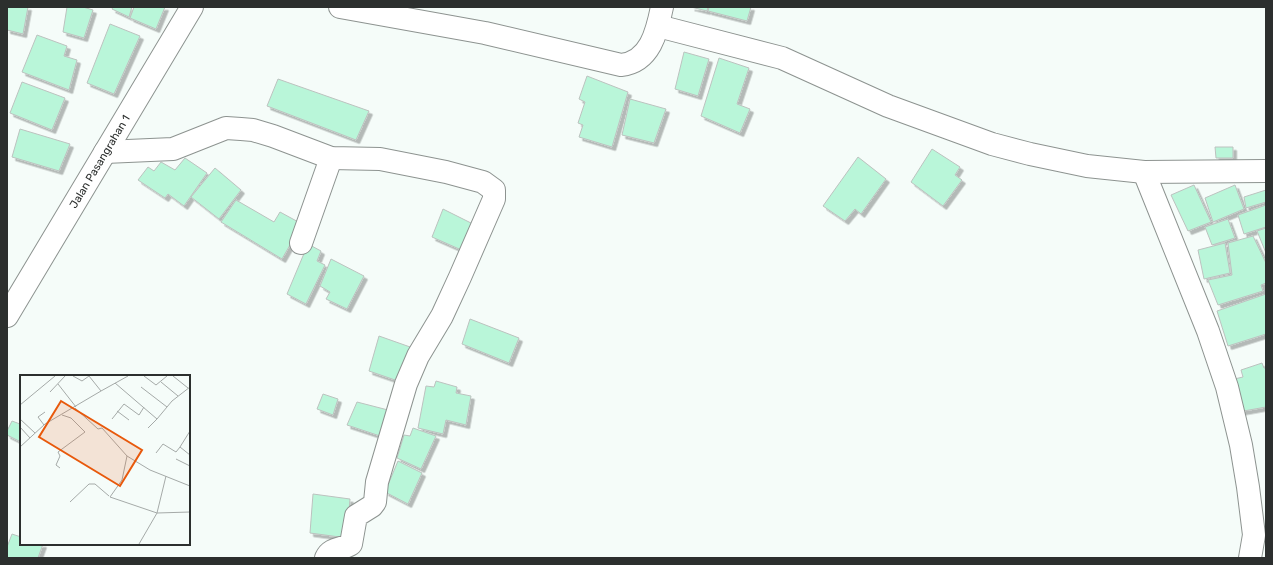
<svg xmlns="http://www.w3.org/2000/svg" width="1273" height="565" viewBox="0 0 1273 565" font-family="Rubik,sans-serif">
<style>
.building{fill:#b9f6d9;stroke:#bcc2bf;filter:url(#shadow)}
.lines{fill:none;stroke-linecap:round;stroke-linejoin:round}
.minor-casing{stroke:#8d9390;stroke-width:24}
.minor{stroke:#fff;stroke-width:22}
.labels{text-anchor:middle;dominant-baseline:central;stroke-width:3;stroke-linejoin:round;paint-order:stroke}
.street-label{font-size:11px;fill:#2c2f2e;stroke:#fff}
.inset-road{fill:none;stroke:#a5aaa8;stroke-width:1}
.view{fill:#e8590c;fill-opacity:0.15;stroke:#e8590c;stroke-width:2}
.inset-edge{fill:none;stroke:#2c2f2e;stroke-width:2}
</style>
<defs>
<filter id="shadow"><feDropShadow dx="3.5" dy="3.5" stdDeviation="0" flood-color="#0004"/></filter>
</defs>
<rect width="100%" height="100%" fill="#f5fcf9"/>
<g class="building">
<path d="M 7,7 L 28,7 L 23,34 L 7,30 Z"/>
<path d="M 67,7 L 83,7 L 93,10 L 84,38 L 63,32 Z"/>
<path d="M 113,7 L 132,7 L 129,17 L 112,9 Z"/>
<path d="M 134,7 L 165,7 L 156,29 L 130,18 Z"/>
<path d="M 691,7 L 708,7 L 707,11 Z"/>
<path d="M 709,7 L 751,7 L 747,21 L 708,11 Z"/>
<path d="M 110,24 L 140,36 L 114,94 L 87,83 Z"/>
<path d="M 37,35 L 67,46 L 64,56 L 77,60 L 69,90 L 22,72 Z"/>
<path d="M 684,52 L 709,59 L 698,96 L 675,89 Z"/>
<path d="M 719,58 L 749,68 L 737,104 L 750,109 L 740,133 L 701,116 Z"/>
<path d="M 587,76 L 628,92 L 612,147 L 579,137 L 583,125 L 578,123 L 585,102 L 579,99 Z"/>
<path d="M 278,79 L 369,111 L 356,140 L 267,106 Z"/>
<path d="M 22,82 L 65,98 L 52,130 L 10,113 Z"/>
<path d="M 630,99 L 666,109 L 654,143 L 622,135 Z"/>
<path d="M 20,129 L 70,144 L 59,171 L 12,157 Z"/>
<path d="M 1215,147 L 1233,147 L 1233,158 L 1216,158 Z"/>
<path d="M 932,149 L 960,167 L 955,175 L 962,180 L 943,206 L 911,182 Z"/>
<path d="M 858,157 L 886,179 L 861,214 L 855,209 L 845,221 L 823,206 Z"/>
<path d="M 185,158 L 207,173 L 184,206 L 168,194 L 165,198 L 138,180 L 148,167 L 154,171 L 161,162 L 175,170 Z"/>
<path d="M 215,168 L 241,190 L 219,219 L 191,197 Z"/>
<path d="M 1194,185 L 1211,222 L 1188,231 L 1171,195 Z"/>
<path d="M 1235,185 L 1244,209 L 1213,222 L 1205,198 Z"/>
<path d="M 1266,190 L 1266,202 L 1246,208 L 1244,197 Z"/>
<path d="M 236,200 L 274,222 L 280,212 L 302,224 L 282,259 L 221,222 Z"/>
<path d="M 1266,205 L 1266,227 L 1244,234 L 1238,215 Z"/>
<path d="M 443,209 L 475,225 L 466,252 L 432,237 Z"/>
<path d="M 1228,219 L 1235,238 L 1212,245 L 1205,227 Z"/>
<path d="M 1266,228 L 1266,253 L 1257,231 Z"/>
<path d="M 1253,236 L 1266,263 L 1266,283 L 1261,285 L 1263,291 L 1218,305 L 1208,280 L 1232,275 L 1228,243 Z"/>
<path d="M 1225,243 L 1230,273 L 1204,279 L 1198,250 Z"/>
<path d="M 308,244 L 321,251 L 317,261 L 325,265 L 306,304 L 287,294 Z"/>
<path d="M 331,259 L 364,276 L 347,309 L 326,299 L 330,292 L 320,286 Z"/>
<path d="M 1266,294 L 1266,334 L 1228,346 L 1217,311 Z"/>
<path d="M 470,319 L 519,338 L 509,363 L 462,344 Z"/>
<path d="M 379,336 L 413,348 L 398,381 L 369,371 Z"/>
<path d="M 1262,363 L 1264,368 L 1266,368 L 1266,407 L 1238,412 L 1230,380 L 1243,377 L 1241,370 Z"/>
<path d="M 436,381 L 457,387 L 456,393 L 471,396 L 466,425 L 446,420 L 443,434 L 418,428 L 426,386 L 434,387 Z"/>
<path d="M 323,394 L 338,399 L 333,415 L 317,409 Z"/>
<path d="M 357,402 L 388,410 L 380,436 L 347,425 Z"/>
<path d="M 12,421 L 20,424 L 21,421 L 21,442 L 7,435 L 7,431 Z"/>
<path d="M 413,428 L 436,436 L 421,469 L 397,458 L 404,435 L 410,436 Z"/>
<path d="M 398,461 L 422,473 L 408,504 L 385,492 Z"/>
<path d="M 313,494 L 350,499 L 347,538 L 310,533 Z"/>
<path d="M 12,534 L 21,537 L 21,544 L 43,544 L 38,558 L 7,558 L 7,547 Z"/>
</g>
<g class="lines">
<defs>
<g id="minor">
<path d="M 340,7 L 485,33 L 621,65 C 650,62 657,32 662,7"/>
<path d="M 658,26 L 782,58 L 888,106 L 992,144 L 1030,154 L 1087,166 L 1144,172 L 1266,171"/>
<path d="M 105,152 L 173,149 L 226,128 L 241,129 L 253,130 L 273,136 L 331,158 L 380,159 L 446,172 L 483,182 L 494,190 L 494,199 L 460,277 L 442,316 L 418,356 L 406,384 L 377,482 L 375,502 L 372,506 L 356,516 L 351,544 C 342,550 331,547 326,558"/>
<path d="M 1144,172 L 1208,331 L 1227,387 L 1241,445 L 1248,487 L 1254,535 L 1250,558"/>
<path d="M 301,243 L 331,158"/>
<path id="s1" d="M 7,316 L 192,7"/>
</g>
</defs>
<use href="#minor" class="minor-casing"/>
<use href="#minor" class="minor"/>
</g>
<g class="labels">
<g class="street-label">
<text stroke="none"><textPath href="#s1" startOffset="180">Jalan Pasangrahan 1</textPath></text>
</g>
</g>
<g transform="translate(20 375)">
<rect width="170" height="170" fill="#f5fcf9"/>
<path class="inset-road" d="M 53,1 L 62,6 L 69,1M 124,1 L 136,10 L 147,1M 153,1 L 168,13M 141,7 L 158,21M 95,8 L 137,44 L 152,26 L 170,12M 38,9 L 56,32M 121,12 L 147,32M 81,16 L 108,1M 30,17 L 45,1M 0,30 L 35,1M 55,33 L 78,54 L 82,53 L 107,81 L 130,95 L 170,111M 97,36 L 109,45M 0,44 L 15,58M 92,44 L 104,29 L 119,40 L 124,32M 24,50 L 18,42 L 25,37M 0,52 L 10,63M 128,53 L 137,44M 0,72 L 25,49 L 81,16 L 69,1M 160,72 L 170,56M 136,78 L 143,69 L 156,77 L 160,72 L 170,80M 107,81 L 102,105 L 90,122 L 137,138 L 170,137M 156,84 L 170,91M 40,93 L 36,90 L 40,81 L 38,77 L 65,57 L 51,43 L 42,40M 50,127 L 69,109 L 75,109 L 89,121M 119,169 L 137,138 L 146,101"/>
<path class="view" d="M 41,26 L 122,75 L 100,111 L 19,62 Z"/>
<rect width="170" height="170" class="inset-edge"/>
</g>
<rect width="1273" height="565" fill="none" stroke="#2c2f2e" stroke-width="16"/>
</svg>
